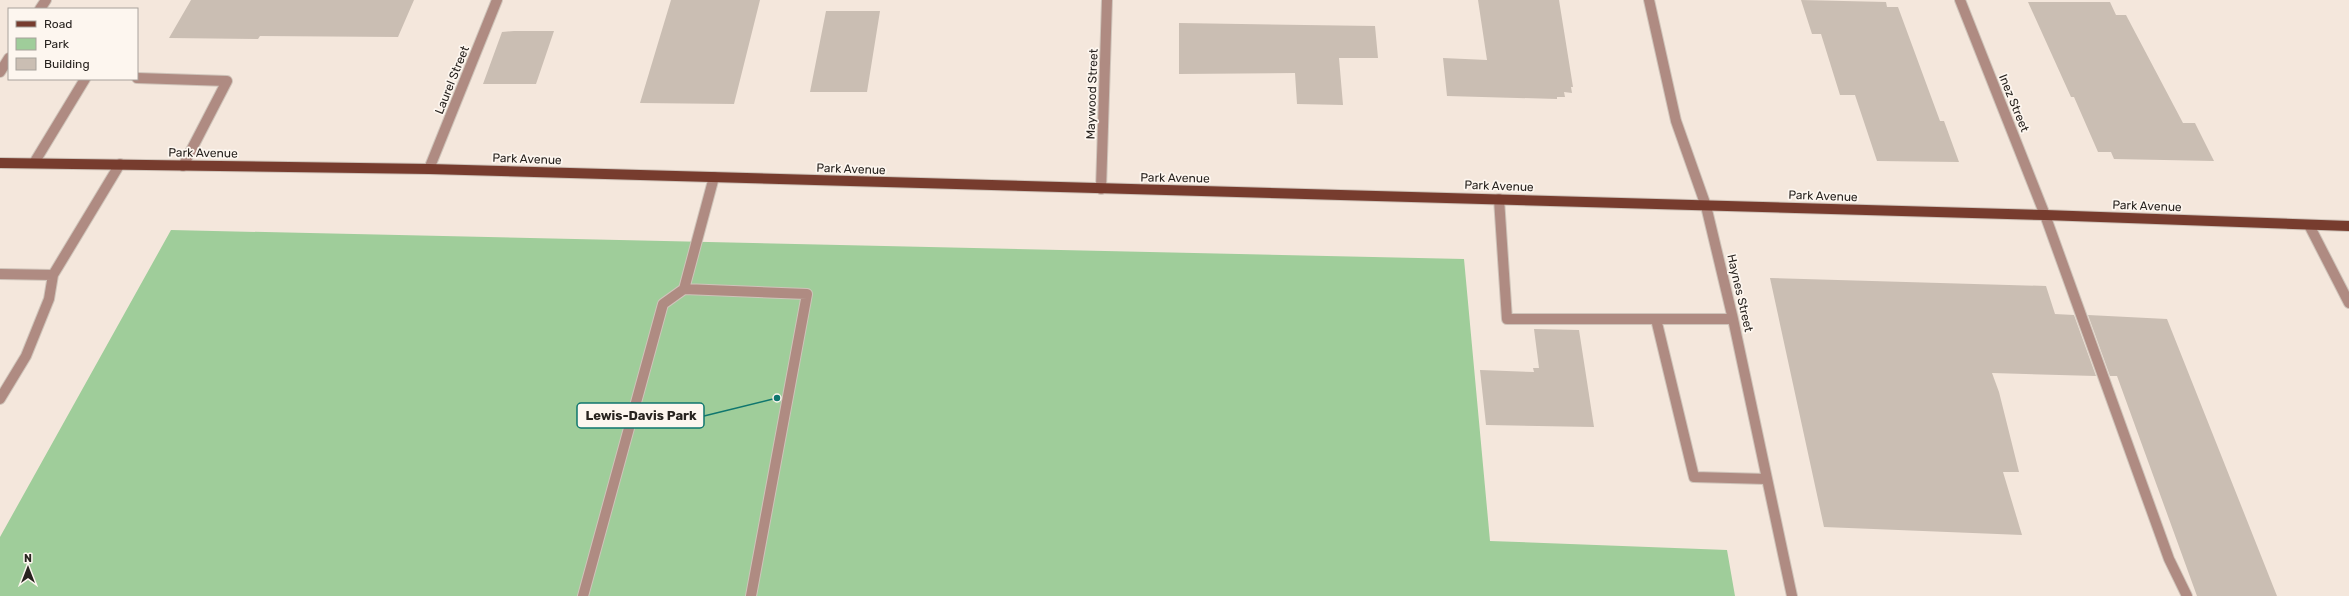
<svg xmlns="http://www.w3.org/2000/svg" width="2349" height="596" viewBox="0 0 2349 596" font-family="Rubik,sans-serif">
  <rect width="100%" height="100%" fill="#f4e7dc"/>
  <!-- green -->
  <path fill="#9fcd9a" d="M171,230L1464,259L1490,541L1727,550L1735,596H0V537Z"/>
  <!-- building -->
  <path fill="#cabeb3" d="M191,0H414L398,37L260,36L258,39L169,38Z
    M671,0H760L734,104L640,103Z
    M1478,0H1559L1573,87H1571L1572,93L1564,92L1565,97H1557V99L1447,96L1443,58L1487,60Z
    M1801,0L1886,2L1887,7H1898L1940,121H1944L1959,162L1877,161L1855,95H1840L1821,34H1812Z
    M2028,2H2110L2116,15H2126L2183,123H2195L2214,161L2114,159L2111,152H2098L2074,97H2071Z
    M826,11H880L867,92H810Z
    M1179,23L1375,26L1378,58H1339L1343,105L1297,104L1295,73L1179,74Z
    M514,31H554L536,84H483L502,32Z
    M1770,278L2046,286L2055,314L2074,315L2096,376L1992,373L1999,392L2019,472H2003L2022,535L1824,527Z
    M2088,315L2167,319L2277,596H2197L2117,376H2110Z
    M1534,329L1579,330L1594,427L1486,425L1480,370L1534,372L1533,368H1539Z"/>
  <g fill="none" stroke-linecap="round" stroke-linejoin="round">
    <defs>
      <path id="minor" d="M1649,0L1676,121L1706,206L1733,319L1792,596
        M1960,0L2045,215L2169,559L2187,596
        M40,9L46,0
        M0,72L9,58
        M137,78L227,81L183,166
        M34,163L85,79
        M429,169L497,0
        M1101,189L1107,0
        M1499,199L1507,319H1733
        M2309,225L2349,303
        M0,274L53,275
        M684,289L714,177
        M1656,319L1694,477L1766,479
        M0,399L26,356L49,299L53,275L120,164
        M583,596L663,304L684,289L807,294L751,596"/>
      <path id="major" d="M0,163L429,169L2045,215L2349,226"/>
    </defs>
    <!-- minor casing -->
    <use href="#minor" stroke="#cfc4ba" stroke-width="12"/>
    <!-- major casing -->
    <use href="#major" stroke="#cfc4ba" stroke-width="12"/>
    <!-- minor -->
    <use href="#minor" stroke="#af8b82" stroke-width="10"/>
    <!-- major -->
    <use href="#major" stroke="#773c2e" stroke-width="10"/>
  </g>
  <g text-anchor="middle" stroke-width="3.5" stroke-linejoin="round" paint-order="stroke">
    <!-- street labels -->
    <g font-size="12" fill="#28231f" stroke="#fdf6ef">
      <text transform="translate(452 80) rotate(-68)" y="4">Laurel Street</text>
      <text transform="translate(1092 94) rotate(-88)" y="4">Maywood Street</text>
      <text transform="translate(2014 103) rotate(68)" y="4">Inez Street</text>
      <text transform="translate(203 153) rotate(1)" y="4">Park Avenue</text>
      <text transform="translate(527 159) rotate(2)" y="4">Park Avenue</text>
      <text transform="translate(851 169) rotate(2)" y="4">Park Avenue</text>
      <text transform="translate(1175 178) rotate(1)" y="4">Park Avenue</text>
      <text transform="translate(1499 186) rotate(2)" y="4">Park Avenue</text>
      <text transform="translate(1823 196) rotate(2)" y="4">Park Avenue</text>
      <text transform="translate(2147 206) rotate(2)" y="4">Park Avenue</text>
      <text transform="translate(1740 293) rotate(77)" y="4">Haynes Street</text>
    </g>
  </g>
  <!-- callouts -->
  <path fill="none" stroke="#0f766e" stroke-width="1.5" d="M777 398L704 416"/>
  <circle fill="#0f766e" stroke="#fdf6ef" stroke-width="1.5" cx="777" cy="398" r="4"/>
  <rect fill="#fdf6ef" stroke="#0f766e" stroke-width="1.5" x="577" y="403" width="127" height="25" rx="4"/>
  <g font-size="13" text-anchor="middle" font-weight="bold" fill="#28231f">
    <text x="641" y="420">Lewis-Davis Park</text>
  </g>
  <!-- legend -->
  <rect x="8" y="8" width="130" height="72" fill="#fdf6ef" stroke="#a8a29c"/>
  <rect x="16" y="21" width="20" height="6" fill="#773c2e" stroke="#a8a29c"/>
  <text x="44" y="28" font-size="12" fill="#28231f">Road</text>
  <rect x="16" y="38" width="20" height="12" fill="#9fcd9a" stroke="#a8a29c"/>
  <text x="44" y="48" font-size="12" fill="#28231f">Park</text>
  <rect x="16" y="58" width="20" height="12" fill="#cabeb3" stroke="#a8a29c"/>
  <text x="44" y="68" font-size="12" fill="#28231f">Building</text>
  <!-- north arrow -->
  <g transform="translate(28 568)" stroke="#fdf6ef" stroke-width="3" paint-order="stroke">
  <path d="M0-3L7 15L0 10L-7 15Z" fill="#28231f"/>
  <text y="-6" font-size="11" font-weight="bold" text-anchor="middle" fill="#28231f">N</text>
  </g>
</svg>
